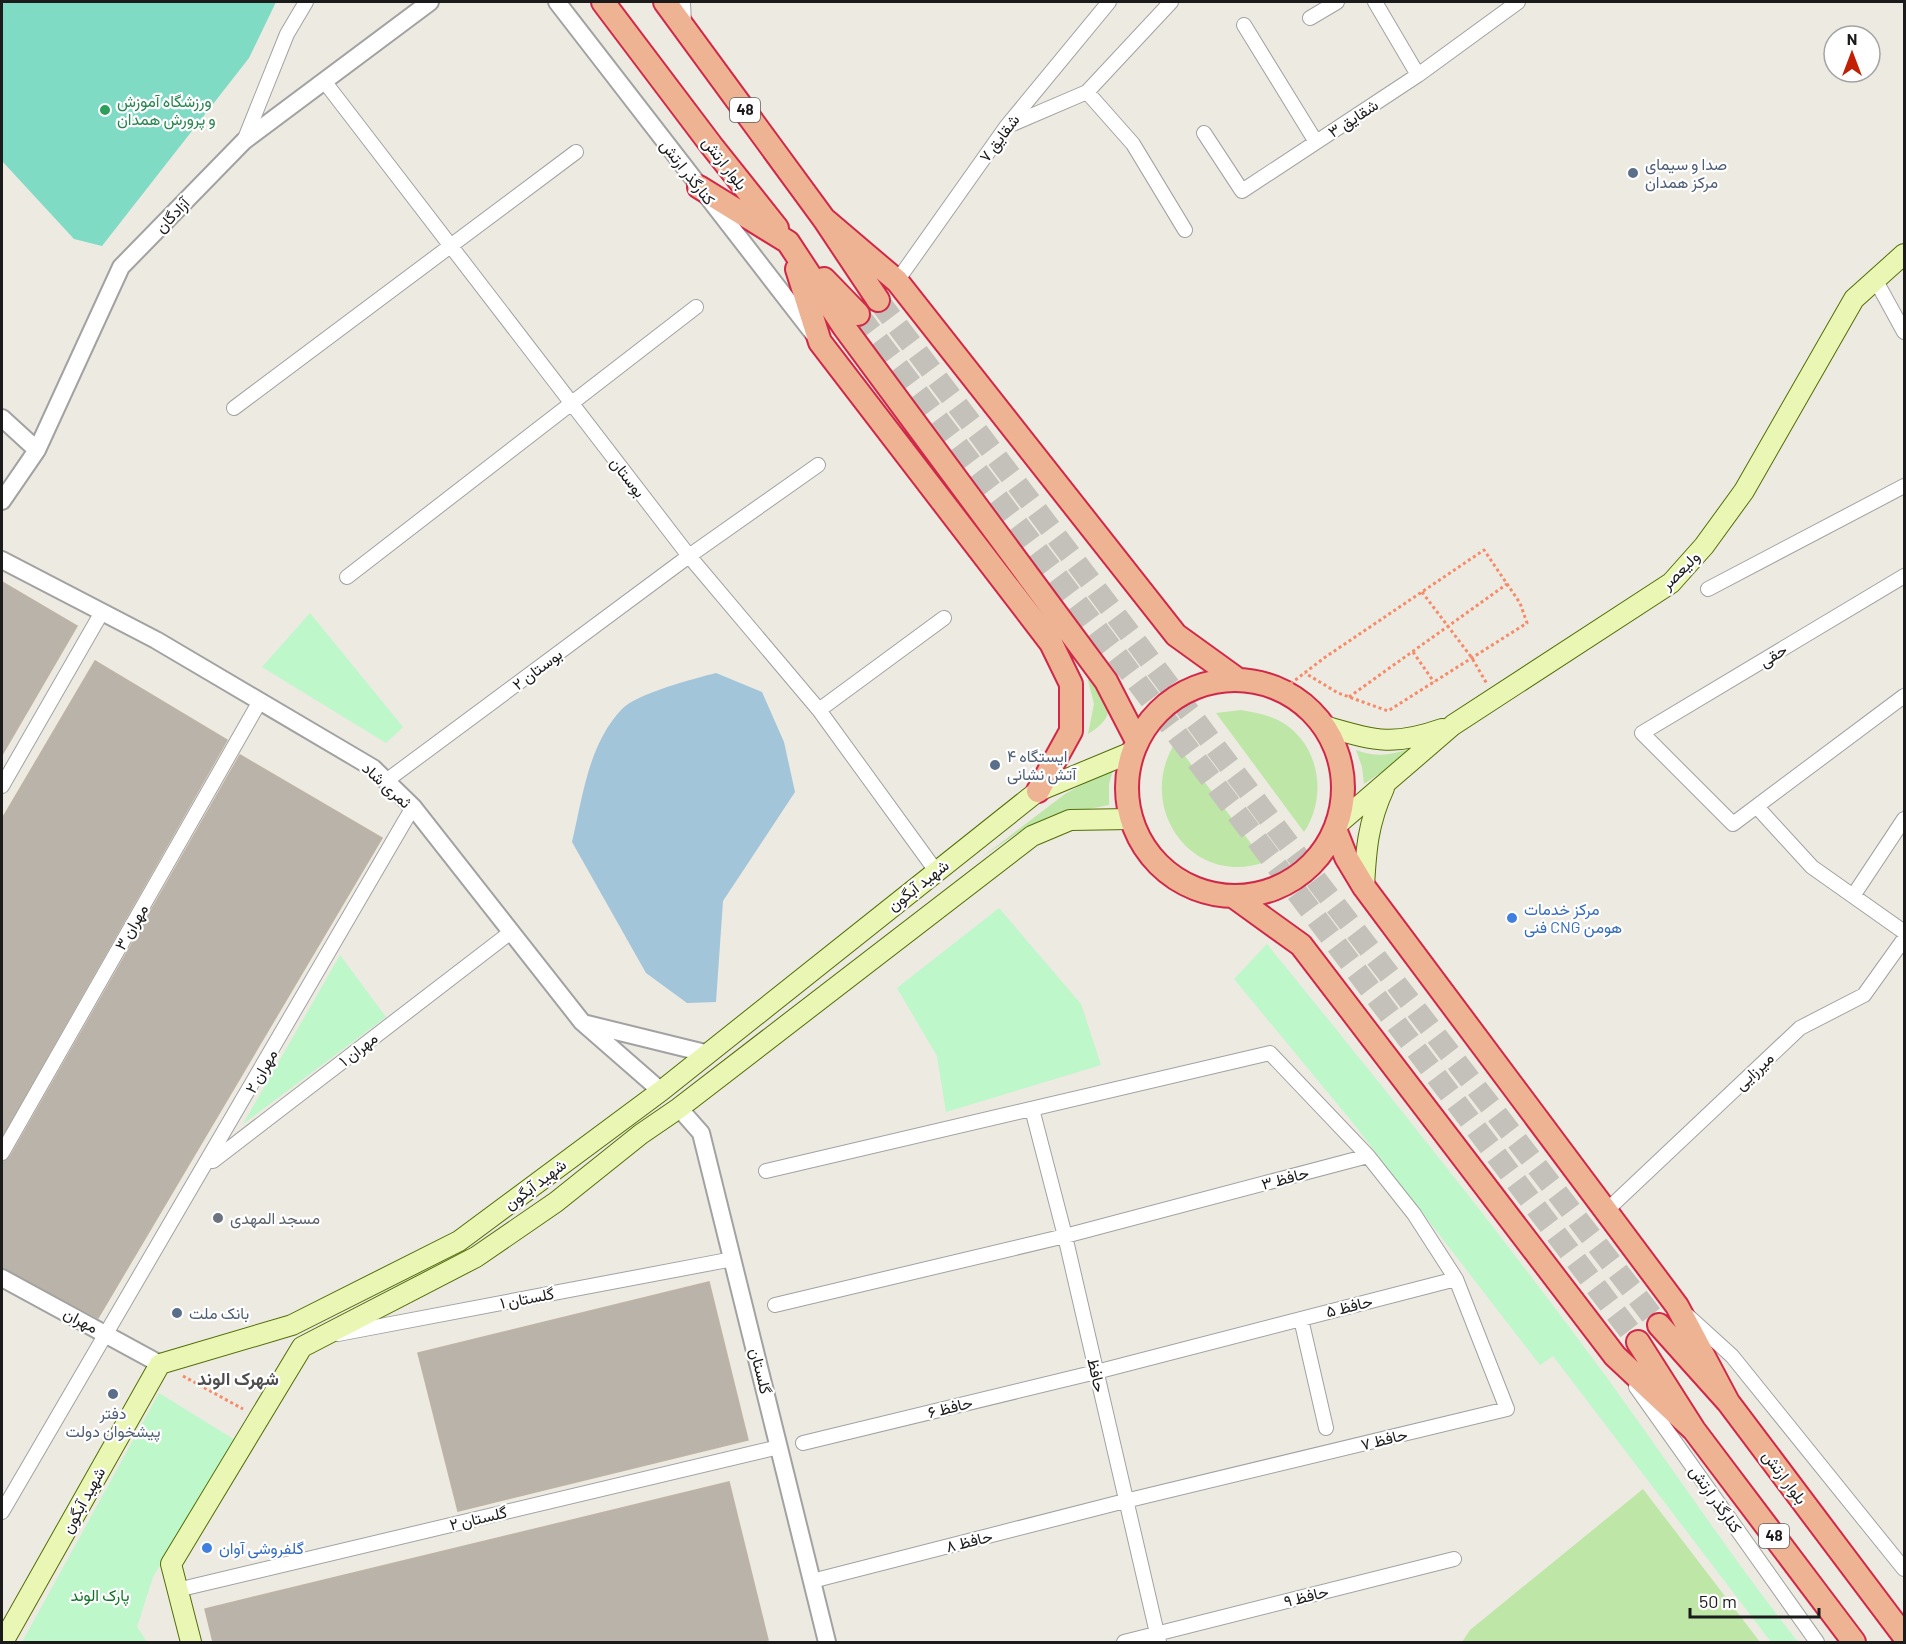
<svg xmlns="http://www.w3.org/2000/svg" width="1906" height="1644" viewBox="0 0 1906 1644" font-family="Barlow,Vazirmatn,sans-serif">
  <rect width="100%" height="100%" fill="#edeae1"/>
  <!-- grass -->
  <path fill="#bde6a7" d="M1091,677C1110,702 1119,715 1088,734L1094,704L1088,680Z
    M1241,710C1258,713 1275,716 1289,727C1321,752 1326,799 1304,832L1216,713Z
    M1175,743L1265,862C1192,888 1135,807 1175,743Z
    M1418,746L1417,748L1364,784L1362,767L1356,750C1381,759 1393,754 1418,746Z
    M1114,767L1109,784V805L1053,816L1020,831L981,858L1065,794Z
    M1643,1489L1760,1642H1462L1470,1630Z"/>
  <!-- park -->
  <path fill="#bdf7ca" d="M310,613L403,727L386,743L262,667Z
    M999,908L1081,1004L1101,1065L946,1112L937,1056L897,988Z
    M1267,944C1384,1088 1500,1232 1610,1382C1673,1469 1732,1558 1798,1642H1771L1553,1356L1540,1365L1353,1123L1234,979Z
    M340,955L386,1017L243,1124Z
    M159,1393L235,1440L153,1577L137,1627L147,1642H22Z"/>
  <!-- pitch -->
  <path fill="#80dbc5" d="M2,2H276L249,58L102,246L74,239L2,161Z"/>
  <!-- water -->
  <path fill="#a2c5da" d="M716,673L762,692L784,742L795,792L723,901L716,1002L687,1003L646,973L572,842C583,796 588,745 622,709C638,693 693,679 716,673Z"/>
  <!-- building -->
  <path fill="#b9b3aa" stroke="#beb3a4" stroke-width="1.5" d="M2,582L77,626L2,755Z
    M95,661L227,740L2,1136V819Z
    M240,755L382,838L98,1318L2,1267V1162L10,1157Z
    M709,1282L748,1440L458,1511L418,1353Z
    M729,1482L768,1640L758,1642H213L205,1609Z"/>
  <g fill="none" stroke-linecap="round" stroke-linejoin="round">
    <!-- trunk-tunnel -->
    <path stroke="#c3c1b9" stroke-width="22" stroke-dasharray="22 11" stroke-linecap="butt" d="M878,300L1290,846L1659,1325
      M858,314L1638,1342"/>
    <defs>
      <path id="minor" d="M683,2L684,24
        M1375,2L1418,75
        M1310,18L1337,2
        M1244,25L1316,142
        M324,81L689,556L819,710L936,871
        M1087,92L1133,144L1185,230
        M1010,125L1087,92L1171,2
        M1204,133L1242,191L1418,75L1518,2
        M244,141L287,34L306,2
        M1875,279L1904,332
        M897,281L1006,127L1109,2
        M234,408L576,152
        M1904,576L1642,733L1733,824L1904,696
        M347,577L696,307
        M1708,589L1904,486
        M819,710L944,618
        M386,781L689,556L818,465
        M2,786L102,612
        M1758,808L1812,867L1904,932
        M1853,896L1904,819
        M1032,1109L1065,1236L1159,1642
        M2,1153L260,701
        M213,1161L511,932
        M766,1171L1270,1053L1368,1156L1065,1236L775,1305
        M1606,1211L1800,1028L1864,995L1904,939
        M1688,1316L1732,1356L1904,1569
        M1301,1319L1326,1428
        M338,1334L733,1259
        M1636,1387L1817,1642
        M803,1443L1096,1372L1456,1279L1414,1214L1368,1156
        M2,1512L413,807
        M812,1581L1125,1501L1507,1409L1456,1279
        M177,1590L779,1447
        M1124,1642L1454,1559"/>
      <path id="tertiary" d="M557,2L813,333
        M2,418L37,450
        M2,501L37,450L121,267L244,141L430,2
        M2,560L156,640L373,768L413,807L582,1022L661,1091
        M587,1024L705,1053
        M679,1108L701,1133L827,1642
        M2,1278L160,1364"/>
      <path id="secondary" d="M1324,726C1374,740 1391,747 1442,729
        M1338,824L1453,725L1671,583L1704,546L1744,491L1854,299L1904,254
        M1364,887C1366,849 1368,823 1384,788
        M3,1642L160,1364L292,1325L459,1241L661,1091L1038,791L1132,752
        M191,1642L171,1564L302,1347L476,1257L556,1202L641,1134L679,1108L1032,836L1070,820L1130,819"/>
      <path id="trunk" d="M603,2L711,145L777,228
        M665,2L824,219L878,300
        M699,187L788,242L844,327L1106,681L1137,741
        M824,219L897,281L1176,635L1237,679
        M797,269L820,342L1051,643L1071,684V731L1038,791
        M824,279L858,314
        M1127 788a108 108 0 1 1 216 0a108 108 0 1 1-216 0Z
        M1335,829L1346,857L1364,887L1677,1306L1728,1402
        M1233,896L1301,945L1615,1356L1694,1430
        M1659,1325L1728,1402L1904,1636
        M1638,1342L1694,1430L1854,1642"/>
    </defs>
    <!-- minor casing -->
    <use href="#minor" stroke="#a2a2a2" stroke-width="16"/>
    <!-- tertiary casing -->
    <use href="#tertiary" stroke="#a2a2a2" stroke-width="20"/>
    <!-- secondary casing -->
    <use href="#secondary" stroke="#536d07" stroke-width="22"/>
    <!-- trunk casing -->
    <use href="#trunk" stroke="#d02849" stroke-width="26"/>
    <!-- path -->
    <path stroke="#f68b69" stroke-width="3" stroke-dasharray="3 3" stroke-linecap="butt" d="M1422,592L1472,658L1487,684
      M1413,652L1434,682
      M1281,691L1324,658L1484,550L1520,603L1527,623L1388,711L1338,693L1305,673
      M1349,697L1507,584
      M183,1376L243,1409"/>
    <!-- minor -->
    <use href="#minor" stroke="#fff" stroke-width="14"/>
    <!-- tertiary -->
    <use href="#tertiary" stroke="#fff" stroke-width="16"/>
    <!-- secondary -->
    <use href="#secondary" stroke="#eaf7b4" stroke-width="20"/>
    <!-- trunk -->
    <use href="#trunk" stroke="#eeb393" stroke-width="22"/>
  </g>
  <!-- markers -->
  <circle fill="#2e9e5b" stroke="#fff" stroke-width="2" cx="105" cy="110" r="6"/>
  <g fill="#5c6f8a" stroke="#fff" stroke-width="2">
    <circle cx="1633" cy="173" r="6"/>
    <circle cx="995" cy="765" r="6"/>
    <circle cx="177" cy="1313" r="6"/>
    <circle cx="113" cy="1394" r="6"/>
  </g>
  <g fill="#3f7fe0" stroke="#fff" stroke-width="2">
    <circle cx="1512" cy="918" r="6"/>
    <circle cx="207" cy="1548" r="6"/>
  </g>
  <circle fill="#6b7280" stroke="#fff" stroke-width="2" cx="218" cy="1218" r="6"/>
  <g text-anchor="middle" stroke-width="4.5" stroke-linejoin="round" paint-order="stroke">
    <!-- shield labels -->
    <g fill="#fff" stroke="#5f5f5f" stroke-width="1.5">
      <rect x="730" y="98" width="30" height="24" rx="4.5"/>
      <rect x="1759" y="1524" width="30" height="24" rx="4.5"/>
    </g>
    <g font-size="15" font-weight="bold" fill="#1b1b1b">
      <text x="745" y="115">48</text>
      <text x="1774" y="1541">48</text>
    </g>
    <!-- leisure labels -->
    <g font-size="16" fill="#27864d" stroke="#fff" text-anchor="start">
      <text x="117" y="107">ورزشگاه آموزش<tspan x="117" dy="18">و پرورش همدان</tspan></text>
    </g>
    <!-- street labels -->
    <g font-size="16" fill="#1b1b1b" stroke="#fff">
      <text transform="translate(1353 118) rotate(-33)" y="6">شقایق ۳</text>
      <text transform="translate(999 138) rotate(-53)" y="6">شقایق ۷</text>
      <text transform="translate(725 163) rotate(52)" y="6">بلوار ارتش</text>
      <text transform="translate(688 172) rotate(52)" y="6">کنارگذر ارتش</text>
      <text transform="translate(172 215) rotate(-46)" y="6">آزادگان</text>
      <text transform="translate(628 477) rotate(52)" y="6">بوستان</text>
      <text transform="translate(1680 570) rotate(-45)" y="6">ولیعصر</text>
      <text transform="translate(1773 655) rotate(-31)" y="6">حقی</text>
      <text transform="translate(537 669) rotate(-37)" y="6">بوستان ۲</text>
      <text transform="translate(387 785) rotate(42)" y="6">ثمری شاد</text>
      <text transform="translate(918 885) rotate(-38)" y="6">شهید آبگون</text>
      <text transform="translate(131 927) rotate(-60)" y="6">مهران ۳</text>
      <text transform="translate(358 1049) rotate(-38)" y="6">۱ مهران</text>
      <text transform="translate(261 1071) rotate(-60)" y="6">مهران ۲</text>
      <text transform="translate(1754 1071) rotate(-43)" y="6">میرزایی</text>
      <text transform="translate(1285 1178) rotate(-15)" y="6">حافظ ۳</text>
      <text transform="translate(535 1184) rotate(-37)" y="6">شهید آبگون</text>
      <text transform="translate(527 1298) rotate(-11)" y="6">گلستان ۱</text>
      <text transform="translate(1349 1306) rotate(-14)" y="6">حافظ ۵</text>
      <text transform="translate(81 1320) rotate(28)" y="6">مهران</text>
      <text transform="translate(761 1371) rotate(76)" y="6">گلستان</text>
      <text transform="translate(1097 1375) rotate(77)" y="6">حافظ</text>
      <text transform="translate(950 1407) rotate(-14)" y="6">حافظ ۶</text>
      <text transform="translate(1384 1439) rotate(-14)" y="6">حافظ ۷</text>
      <text transform="translate(1785 1477) rotate(53)" y="6">بلوار ارتش</text>
      <text transform="translate(1716 1499) rotate(55)" y="6">کنارگذر ارتش</text>
      <text transform="translate(83 1500) rotate(-61)" y="6">شهید آبگون</text>
      <text transform="translate(478 1518) rotate(-13)" y="6">گلستان ۲</text>
      <text transform="translate(969 1541) rotate(-14)" y="6">حافظ ۸</text>
      <text transform="translate(1306 1596) rotate(-14)" y="6">حافظ ۹</text>
    </g>
    <!-- service labels -->
    <g font-size="16" fill="#4e5e75" stroke="#fff" text-anchor="start">
      <text x="1645" y="170">صدا و سیمای<tspan x="1645" dy="18">مرکز همدان</tspan></text>
      <text x="1007" y="762">ایستگاه ۴<tspan x="1007" dy="18">آتش نشانی</tspan></text>
      <text x="189" y="1319">بانک ملت</text>
      <text x="113" y="1419" text-anchor="middle">دفتر<tspan x="113" dy="18">پیشخوان دولت</tspan></text>
    </g>
    <!-- shop labels -->
    <g font-size="16" fill="#366cbe" stroke="#fff" text-anchor="start">
      <text x="1524" y="915">مرکز خدمات<tspan x="1524" dy="18">فنی CNG هومن</tspan></text>
      <text x="219" y="1554">گلفروشی آوان</text>
    </g>
    <!-- worship labels -->
    <g font-size="16" fill="#5b616d" stroke="#fff" text-anchor="start">
      <text x="230" y="1224">مسجد المهدی</text>
    </g>
    <!-- park labels -->
    <g font-size="16" fill="#0e7425" stroke="#fff">
      <text x="100" y="1601">پارک الوند</text>
    </g>
    <!-- neighbourhood labels -->
    <g font-size="18" font-weight="bold" fill="#4e4e4e" stroke="#fff">
      <text x="238" y="1385">شهرک الوند</text>
    </g>
  </g>
  <!-- border -->
  <rect width="1906" height="1644" fill="none" stroke="#1b1b1b" stroke-width="6"/>
  <!-- north arrow -->
  <g transform="translate(1852 54)"><circle r="28" fill="#ffffff" stroke="#a4a4a4" stroke-width="1.5"/>
  <path d="M0-4.5L10 22L0 15L-10 22Z" fill="#c12005"/>
  <text y="-9" font-size="16" font-weight="bold" text-anchor="middle" fill="#1b1b1b">N</text>
  </g>
  <!-- scale -->
  <path d="M1690 1608v9h129v-9" fill="none" stroke="#1b1b1b" stroke-width="3"/>
  <text x="1699" y="1608" font-size="18" fill="#1b1b1b" stroke="#ffffff" stroke-width="4.5" paint-order="stroke">50 m</text>
</svg>
